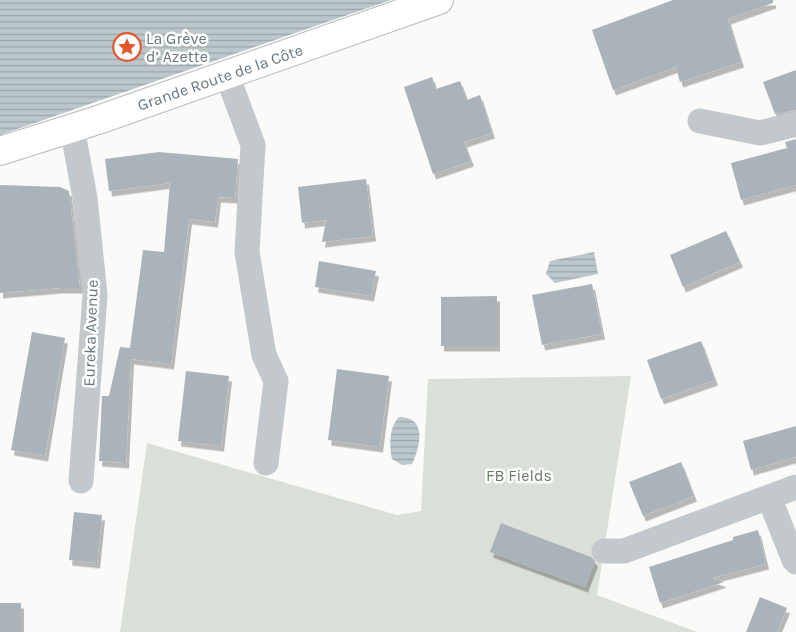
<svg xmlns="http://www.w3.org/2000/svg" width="796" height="632" viewBox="0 0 796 632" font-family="Karla,sans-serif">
  <defs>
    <pattern id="water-rules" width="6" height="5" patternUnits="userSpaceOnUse" patternTransform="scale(1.25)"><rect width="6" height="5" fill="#bbc7cb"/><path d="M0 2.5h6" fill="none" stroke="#9ca6aa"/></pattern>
    <filter id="shadow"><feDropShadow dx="3" dy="5.5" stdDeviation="0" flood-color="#0004"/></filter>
  </defs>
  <rect width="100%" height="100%" fill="#fafaf8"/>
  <!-- green -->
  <path fill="#dadfd7" d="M631,376L597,595L697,632H120L147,443L397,515L421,511L428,379Z"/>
  <!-- water -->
  <path fill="url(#water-rules)" d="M0,0H391L0,135Z
    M594,252L598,274L555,283L546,274L550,261Z
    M399,417C428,417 420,447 412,464L402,465L392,459C389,446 389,427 399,417Z"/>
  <!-- building -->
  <path fill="#aab3b9" filter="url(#shadow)" d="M673,0H773V3L728,19L741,62L680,82L676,67L613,90L592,30Z
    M796,70V110L775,114L763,82Z
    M432,77L436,89L460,81L467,100L480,95L492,133L464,142L471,161L433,174L404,87Z
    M796,139V185L741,200L731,163L787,148L785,142Z
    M159,152L238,159L235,198L218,197L215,222L189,219L171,364L131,359L126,463L99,461L102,396H109L120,347L130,348L143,250L164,252L170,183L109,191L105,159Z
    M366,179L373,236L322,242L326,220L302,223L298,187Z
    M0,185L60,187L69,191L80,288H59L0,293Z
    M726,231L740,262L683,287L670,255Z
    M319,261L376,271L371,296L315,287Z
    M592,284L602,334L542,345L532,295Z
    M497,296V346H441V297Z
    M32,332L65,338L45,456L11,450Z
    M701,341L715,380L661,399L647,360Z
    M337,369L389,376L380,447L328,440Z
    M186,371L229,376L221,446L178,441Z
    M796,426V457L751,470L743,441Z
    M681,462L694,496L643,516L629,482Z
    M74,512L102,515L97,563L69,560Z
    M501,523L591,557L595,561L585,587L490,552Z
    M758,530L766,564L712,578L724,582L660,603L649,567L733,540V537Z
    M760,597L787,608L777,632H746Z
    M0,603H21V632H0Z"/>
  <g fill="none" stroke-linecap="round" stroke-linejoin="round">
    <defs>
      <path id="major" d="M0,151L98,120L439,0"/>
    </defs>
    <!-- major casing -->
    <use href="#major" stroke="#b5babe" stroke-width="30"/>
    <!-- minor -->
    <path stroke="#c3c8cc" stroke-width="25" d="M227,75L253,145L247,252L264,355L276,381L266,463
      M700,121L760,133L796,124
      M72,127L85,198L95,295L81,481
      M769,497L794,560L796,562
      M604,551H624L796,487"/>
    <!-- major -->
    <use href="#major" stroke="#fff" stroke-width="28"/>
  </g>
  <!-- icons -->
  <defs>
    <symbol id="sight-ring" viewBox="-11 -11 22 22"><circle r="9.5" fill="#fff" stroke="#e4572e" stroke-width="1.5"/><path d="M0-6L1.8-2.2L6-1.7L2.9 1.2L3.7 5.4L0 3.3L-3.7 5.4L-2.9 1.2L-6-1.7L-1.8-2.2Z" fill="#e4572e"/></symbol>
  </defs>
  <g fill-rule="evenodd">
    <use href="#sight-ring" x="111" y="31" width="32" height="32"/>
  </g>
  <g text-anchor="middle" stroke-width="5" stroke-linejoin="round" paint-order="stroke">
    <!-- poi labels -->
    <g font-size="16" fill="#657683" stroke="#fff" text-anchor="start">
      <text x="146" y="44">La Grève<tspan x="146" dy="18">d’ Azette</tspan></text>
    </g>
    <!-- street labels -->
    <g font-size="16" fill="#657683" stroke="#fff">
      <text transform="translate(220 77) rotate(-19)" y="6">Grande Route de la Côte</text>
      <text transform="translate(90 333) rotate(-88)" y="6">Eureka Avenue</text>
    </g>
    <!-- park labels -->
    <g font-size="16" fill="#687a64" stroke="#fff">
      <text x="519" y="481">FB Fields</text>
    </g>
  </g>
</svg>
